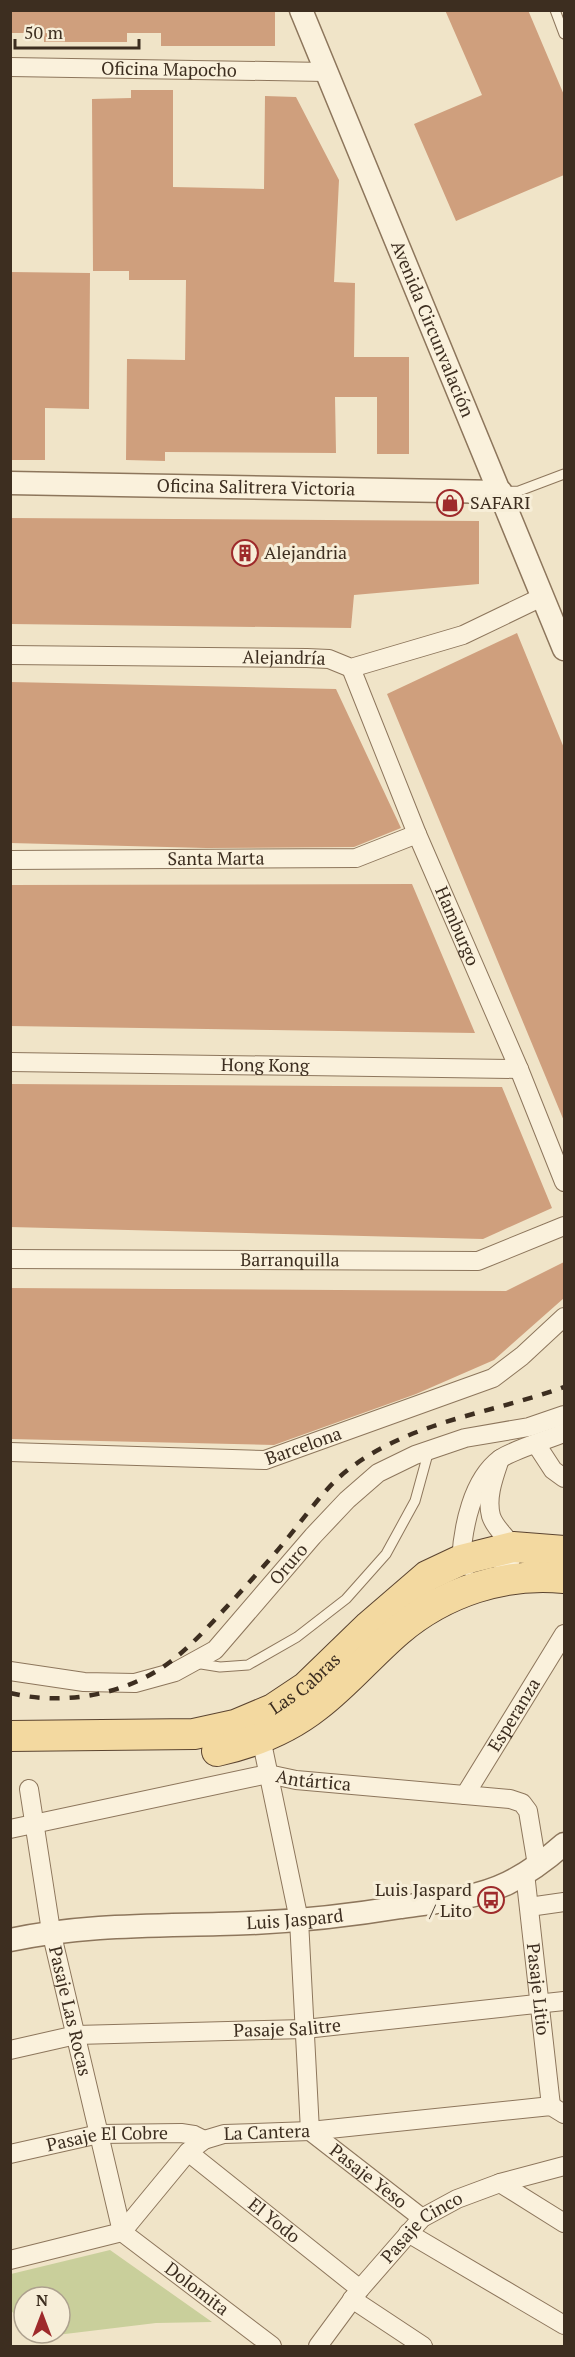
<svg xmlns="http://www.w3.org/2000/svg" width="575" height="2357" viewBox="0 0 575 2357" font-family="'PT Serif',serif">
  <rect width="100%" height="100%" fill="#f0e4c8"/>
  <!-- green -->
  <path fill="#c9cf9b" d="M110,2250L212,2322L156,2323L32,2338L28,2333H60V2297H24V2328L11,2310V2274Z"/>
  <!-- building -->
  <path fill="#cf9f7d" d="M10,10H275V46H161V33H127V42H44V33H10Z
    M445,10H528L564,95V175L456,221L414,124L482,95Z
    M131,90H173V187L264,189L265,96L296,97L339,180L334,282L355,283L354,357H409V454H377V397H335L336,453L165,452V461L126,460L127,359L185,360L186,280H129V271H93L92,99L131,98Z
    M10,272L90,273L89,409L45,408V460H10Z
    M10,518L479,521V584L354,595L351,628L10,624Z
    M517,633L564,748V1121L387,694Z
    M10,682L336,689L401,828L354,847L206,848L10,843Z
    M412,884L475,1033L10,1026V885Z
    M10,1084L502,1087L552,1208L483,1239L10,1227Z
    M564,1262V1298L494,1360L416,1394L274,1445L10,1439V1288L506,1291Z"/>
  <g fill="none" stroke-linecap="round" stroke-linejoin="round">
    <defs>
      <path id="service" d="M555,10L564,34
        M501,492L519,491L564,474
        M195,1663L220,1667L248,1665L297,1637L346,1599L386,1554L415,1501L429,1450"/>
      <g id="minor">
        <path id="s1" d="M10,67L326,72"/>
        <path id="s2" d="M10,655L307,658L329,659L351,668L463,635L542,597"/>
        <path id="s3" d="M351,668L417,834L519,1069L564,1182"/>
        <path id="s4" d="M10,860L356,858L417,834"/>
        <path id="s5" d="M10,1062L519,1069"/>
        <path id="s6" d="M10,1259L478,1261L564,1226"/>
        <path d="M536,1444L553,1470L564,1478"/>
        <path id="s7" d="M10,1452L265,1460L493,1378L522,1356L564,1317"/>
        <path d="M467,1566L461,1560C463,1527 472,1480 500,1459C515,1449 547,1440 564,1433"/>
        <path d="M492,1582C497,1579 501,1573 505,1569C526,1543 498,1538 491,1516C486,1497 494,1477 500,1459"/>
        <path id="s8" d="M10,1671L84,1682L135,1683L175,1672L215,1650L313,1536L347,1500L378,1473L415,1455L465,1438L529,1427L564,1415"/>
        <path id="s9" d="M261,1738L299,1920L310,2131L422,2218"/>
        <path id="s10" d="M29,1789L51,1931L122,2232"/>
        <path id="s11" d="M465,1795L564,1634"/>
        <path id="s12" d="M10,1829L268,1774L296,1780L510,1799L522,1803L528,1811L537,1865"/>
        <path id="s13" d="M525,1873L551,2106"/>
        <path d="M529,1907L564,1902"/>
        <path id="s14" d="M10,2050L76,2035L305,2029L564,2001"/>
        <path id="s15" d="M188,2152L360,2289"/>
        <path id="s16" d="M10,2154L99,2134L181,2133L194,2135L204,2140"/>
        <path d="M500,2183L564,2223"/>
        <path id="s17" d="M122,2232L272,2346"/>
        <path d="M408,2233L564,2325"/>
        <path id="s18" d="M10,2260L122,2232L188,2152L204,2140L224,2134L310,2131L551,2106L564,2114"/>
        <path d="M352,2299L423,2346"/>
        <path id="s19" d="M318,2346L360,2289L422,2218L457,2199L500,2183L564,2166"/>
      </g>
      <g id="tertiary">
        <path id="s20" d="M301,10L564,649"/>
        <path id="s21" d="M10,483L501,492"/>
        <path id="s22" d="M10,1940C83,1925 146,1926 219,1924C280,1923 341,1917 401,1907C437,1902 475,1899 508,1883C528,1873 547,1859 564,1844"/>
      </g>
      <g id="primary">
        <path id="s23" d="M10,1736L194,1734L235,1725L273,1709L306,1687L369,1626L427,1576L461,1560L513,1547L564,1551"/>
        <path d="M217,1751C253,1743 288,1729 317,1706C346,1684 370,1655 398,1631C444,1592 504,1572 564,1578"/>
      </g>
    </defs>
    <!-- service casing -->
    <use href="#service" stroke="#8d765c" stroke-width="11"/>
    <!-- minor casing -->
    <use href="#minor" stroke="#8d765c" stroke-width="20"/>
    <!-- tertiary casing -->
    <use href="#tertiary" stroke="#8d765c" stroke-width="25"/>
    <!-- primary casing -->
    <use href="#primary" stroke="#5b4430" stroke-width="32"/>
    <!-- service -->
    <use href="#service" stroke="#faf1dc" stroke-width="9"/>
    <!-- minor -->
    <use href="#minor" stroke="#faf1dc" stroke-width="18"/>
    <!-- tertiary -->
    <use href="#tertiary" stroke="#faf1dc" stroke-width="22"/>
    <!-- primary -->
    <use href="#primary" stroke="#f3d9a0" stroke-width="30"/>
    <!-- rail -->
    <path stroke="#3d2e20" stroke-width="4.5" stroke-dasharray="10 10" stroke-linecap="butt" d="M10,1693C64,1706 126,1695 170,1662C195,1643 214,1620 235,1598C252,1579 270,1560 286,1540C307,1515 326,1485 353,1466C416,1420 493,1413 564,1387"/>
  </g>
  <!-- icons -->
  <defs>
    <symbol id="shop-ring" viewBox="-11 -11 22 22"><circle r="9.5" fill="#f7eed8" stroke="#9e2a2b" stroke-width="1.5"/><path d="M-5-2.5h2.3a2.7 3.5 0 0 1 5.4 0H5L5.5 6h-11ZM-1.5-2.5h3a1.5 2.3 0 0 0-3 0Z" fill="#9e2a2b"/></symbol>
    <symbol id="building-ring" viewBox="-11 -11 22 22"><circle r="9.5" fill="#f7eed8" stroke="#9e2a2b" stroke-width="1.5"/><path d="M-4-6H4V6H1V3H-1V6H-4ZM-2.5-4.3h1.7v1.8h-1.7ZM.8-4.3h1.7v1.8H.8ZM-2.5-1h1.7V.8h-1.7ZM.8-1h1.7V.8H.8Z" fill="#9e2a2b"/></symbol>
    <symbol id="bus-ring" viewBox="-11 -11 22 22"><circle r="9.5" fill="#f7eed8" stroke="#9e2a2b" stroke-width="1.5"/><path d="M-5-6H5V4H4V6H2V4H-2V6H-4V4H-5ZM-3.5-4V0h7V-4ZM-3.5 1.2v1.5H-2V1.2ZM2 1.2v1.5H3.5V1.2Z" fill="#9e2a2b"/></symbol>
  </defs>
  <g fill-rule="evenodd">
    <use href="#shop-ring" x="435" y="488" width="30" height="30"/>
    <use href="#building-ring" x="230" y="538" width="30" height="30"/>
    <use href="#bus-ring" x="476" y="1885" width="30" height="30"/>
  </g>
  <g text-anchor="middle" stroke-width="6" stroke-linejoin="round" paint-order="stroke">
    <!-- street labels -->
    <g font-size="18" fill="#3d2e20" stroke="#f7eed8">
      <text dy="6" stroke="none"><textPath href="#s1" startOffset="159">Oficina Mapocho</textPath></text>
      <text dy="6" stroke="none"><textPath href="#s20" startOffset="345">Avenida Circunvalación</textPath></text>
      <text dy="6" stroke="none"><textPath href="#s21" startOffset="246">Oficina Salitrera Victoria</textPath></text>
      <text dy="6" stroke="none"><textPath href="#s2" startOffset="274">Alejandría</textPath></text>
      <text dy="6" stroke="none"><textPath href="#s4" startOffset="206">Santa Marta</textPath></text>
      <text dy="6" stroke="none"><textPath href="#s3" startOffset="279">Hamburgo</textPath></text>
      <text dy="6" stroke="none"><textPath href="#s5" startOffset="255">Hong Kong</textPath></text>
      <text dy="6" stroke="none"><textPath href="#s6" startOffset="280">Barranquilla</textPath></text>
      <text dy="6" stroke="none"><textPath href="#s7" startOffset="296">Barcelona</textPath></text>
      <text dy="6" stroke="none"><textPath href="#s8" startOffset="326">Oruro</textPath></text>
      <text dy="6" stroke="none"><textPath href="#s23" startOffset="308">Las Cabras</textPath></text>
      <text dy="6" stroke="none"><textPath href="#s11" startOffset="94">Esperanza</textPath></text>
      <text dy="6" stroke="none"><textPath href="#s12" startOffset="310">Antártica</textPath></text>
      <text dy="6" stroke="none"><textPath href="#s22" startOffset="286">Luis Jaspard</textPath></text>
      <text dy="6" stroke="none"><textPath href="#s13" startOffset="117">Pasaje Litio</textPath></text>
      <text dy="6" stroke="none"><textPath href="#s10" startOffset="226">Pasaje Las Rocas</textPath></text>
      <text dy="6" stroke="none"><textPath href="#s14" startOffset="279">Pasaje Salitre</textPath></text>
      <text dy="6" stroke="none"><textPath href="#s18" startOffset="303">La Cantera</textPath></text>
      <text dy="6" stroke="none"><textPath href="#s16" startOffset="99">Pasaje El Cobre</textPath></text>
      <text dy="6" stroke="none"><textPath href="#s9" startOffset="471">Pasaje Yeso</textPath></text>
      <text dy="6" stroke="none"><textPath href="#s15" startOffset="110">El Yodo</textPath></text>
      <text dy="6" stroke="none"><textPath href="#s19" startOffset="159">Pasaje Cinco</textPath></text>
      <text dy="6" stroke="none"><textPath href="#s17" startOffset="94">Dolomita</textPath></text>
    </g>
    <!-- poi labels -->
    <g font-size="18" fill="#3d2e20" stroke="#f7eed8" text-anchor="start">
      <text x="470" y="509">SAFARI</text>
      <text x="264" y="559">Alejandria</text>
      <text x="472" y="1896" text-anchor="end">Luis Jaspard<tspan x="472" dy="21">/ Lito</tspan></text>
    </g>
  </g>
  <!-- border -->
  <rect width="575" height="2357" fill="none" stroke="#3d2e20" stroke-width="24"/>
  <!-- north arrow -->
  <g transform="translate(42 2315)"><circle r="28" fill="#f7eed8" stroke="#ada18e" stroke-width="1.5"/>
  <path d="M0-4.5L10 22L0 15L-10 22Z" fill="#9e2a2b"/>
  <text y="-9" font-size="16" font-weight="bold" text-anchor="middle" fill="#3d2e20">N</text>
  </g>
  <!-- scale -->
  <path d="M15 39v9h124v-9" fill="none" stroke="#3d2e20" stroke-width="3"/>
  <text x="24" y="39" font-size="18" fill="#3d2e20" stroke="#f7eed8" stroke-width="4.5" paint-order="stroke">50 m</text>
</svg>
